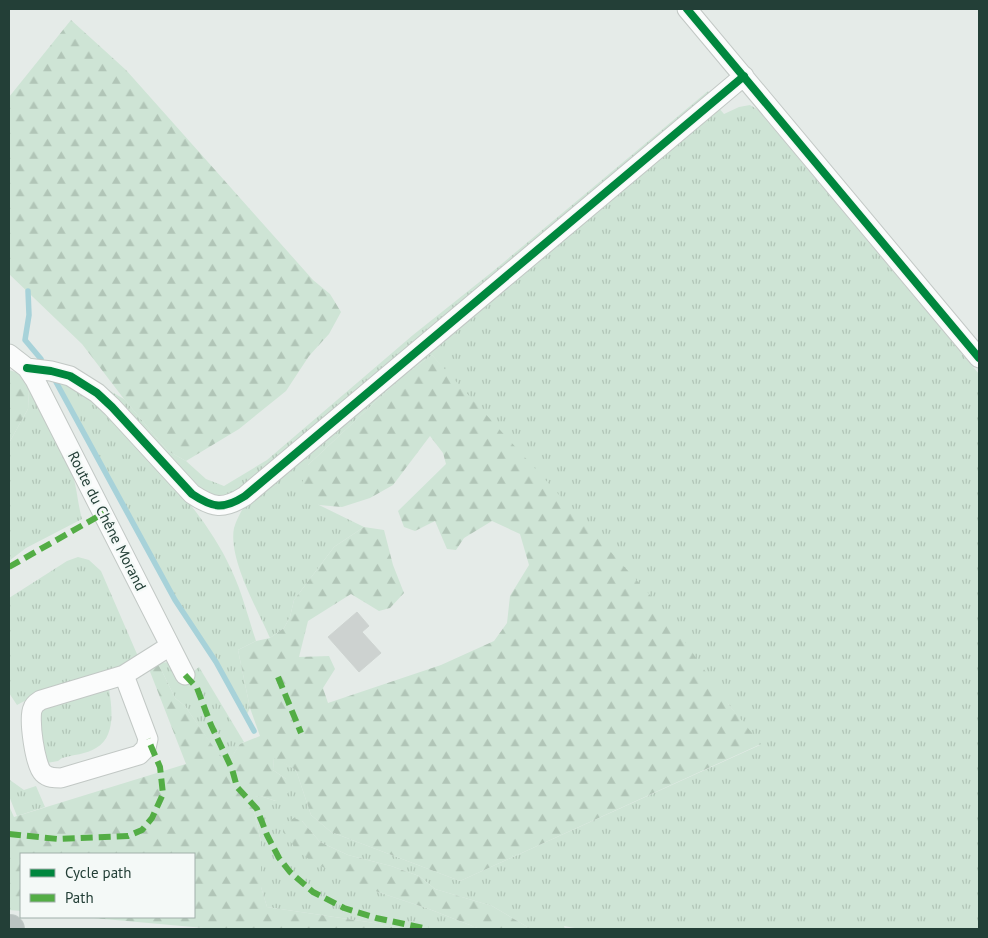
<svg xmlns="http://www.w3.org/2000/svg" width="988" height="938" viewBox="0 0 988 938" font-family="'PT Sans',sans-serif">
  <defs>
    <pattern id="grass-tufts" width="24" height="20" patternUnits="userSpaceOnUse" patternTransform="scale(1.25)"><rect width="24" height="20" fill="#cee4d5"/><path d="M3 7l-1-3M5 7V3M7 7l1-3M15 17l-1-3M17 17v-4M19 17l1-3" fill="none" stroke="#b1c5b7"/></pattern>
    <pattern id="forest-firs" width="22" height="20" patternUnits="userSpaceOnUse" patternTransform="scale(1.25)"><rect width="22" height="20" fill="#cee4d5"/><path d="M5 1l3.5 6h-7zM16 11l3.5 6h-7z" fill="#b1c5b7"/></pattern>
  </defs>
  <rect width="100%" height="100%" fill="#e5ebe8"/>
  <!-- grass -->
  <path fill="url(#grass-tufts)" d="M708,91L712,97L240,493C217,498 214,496 194,486L108,390L124,399L168,451L186,461L206,479L224,486L267,460L413,335L492,272Z
    M750,105L758,110L979,374V929H580L564,926L565,929H531L492,906L435,889L419,876L391,866L348,855L320,842L302,821L283,825L378,892L429,909L480,929H405L368,922L267,907L261,887V842L251,797L260,796L276,801L286,779L273,770L274,757L296,770L311,815L331,832L460,881L760,745L729,705L432,355L403,376L308,465L319,505L364,527L334,547L294,600L290,617L284,628L270,638C258,610 228,559 234,528C237,518 243,508 248,500L718,107L724,114L739,107Z
    M57,380L79,386C131,440 200,501 231,569C242,592 248,617 256,641L238,650L250,708L247,714L217,662L176,598Z
    M29,389L70,467C77,484 77,501 82,519L26,548L9,561V443L28,409Z
    M78,557L89,560L101,571L140,661L30,698L17,705L9,693V598L67,561Z
    M170,662L180,682L199,667L244,742L240,744L226,766L185,706L175,698L158,663Z
    M109,689C112,708 116,737 96,748C87,754 72,755 62,758L58,761L47,763L36,721L45,705Z
    M9,777L10,780L24,790L36,786L45,807L17,816L9,796Z"/>
  <!-- forest -->
  <path fill="url(#forest-firs)" d="M71,20L126,70L313,280L330,294L341,312L329,334L309,356L286,391L239,429L186,461L168,451L124,399L82,344L9,274V97Z
    M432,355L659,605L729,705L761,744L460,881L331,832L311,815L296,770L274,758L273,770L286,779L288,793L276,801L260,796L251,798L261,842V887L267,907L368,922L405,929H215L82,917H194V854H21V911L9,910V806L14,817L186,764L149,669L158,663L175,698L185,706L226,765L240,744L260,736L250,708L238,650L256,641L270,638L284,628L290,617L294,600L334,547L364,527L384,530L393,565L404,593L390,608L379,611L351,594L308,621L299,657L329,656L335,669L323,688L328,703L441,665L494,641L507,623L510,596L529,565L520,534L492,521L464,538L456,550L447,549L435,521L415,531L404,527L398,511L446,464L443,453L430,436L393,485L370,498L342,507L319,505L302,483L308,465L403,376Z
    M9,370L19,373L29,389L28,409L9,443Z
    M294,818L302,821L320,842L348,855L391,866L419,876L435,889L492,906L531,929H480L429,909L378,892L328,870L307,858L296,849L283,832V825Z"/>
  <g fill="none" stroke-linecap="round" stroke-linejoin="round">
    <!-- stream -->
    <path stroke="#a7d2d9" stroke-width="5.5" d="M28,291L29,315L25,340L41,359
      M56,382L175,600L216,662L254,731"/>
  </g>
  <!-- building -->
  <path fill="#cdd2d0" stroke="#ced4d1" d="M357,612L369,626L362,632L381,653L359,672L328,637Z"/>
  <g fill="none" stroke-linecap="round" stroke-linejoin="round">
    <defs>
      <path id="minor" d="M687,9L979,358
        M9,354L27,368L35,380L185,675
        M27,368L51,371L70,376L97,393L112,407L192,494C213,508 223,510 245,496L744,76
        M124,675L148,739L146,748L139,755L61,778C55,778 48,778 43,773C35,766 28,717 33,708C34,704 38,702 41,700L124,675L170,646"/>
      <path id="highway" d="M9,929H10"/>
    </defs>
    <!-- minor casing -->
    <use href="#minor" stroke="#c2c8c5" stroke-width="21"/>
    <!-- highway casing -->
    <use href="#highway" stroke="#c1cac7" stroke-width="30"/>
    <!-- minor -->
    <use href="#minor" stroke="#fbfcfc" stroke-width="19"/>
    <!-- highway -->
    <use href="#highway" stroke="#bac3c1" stroke-width="28"/>
    <!-- quiet -->
    <path stroke="#53ad45" stroke-width="6" stroke-dasharray="12 6" stroke-linecap="butt" d="M9,567L104,513
      M185,675L197,688L211,725L232,769L237,787L257,809L267,835L279,858L290,872L313,892L344,908L376,918L428,929
      M278,677L301,733
      M9,834L58,839L128,836L142,830L152,818L163,794L160,767L148,739"/>
    <defs>
      <path id="cycleway" d="M687,9L979,358
        M27,368L51,371L70,376L97,393L112,407L192,494C213,508 223,510 245,496L744,76"/>
    </defs>
    <!-- cycleway casing -->
    <use href="#cycleway" stroke="#f4f9f7" stroke-width="11"/>
    <!-- cycleway -->
    <use href="#cycleway" stroke="#00873e" stroke-width="8"/>
  </g>
  <g text-anchor="middle" stroke-width="4.5" stroke-linejoin="round" paint-order="stroke">
    <!-- street labels -->
    <g font-size="15" fill="#233f37" stroke="#f4f9f7">
      <text transform="translate(107 521) rotate(63)" y="5">Route du Chêne Morand</text>
    </g>
  </g>
  <!-- border -->
  <rect width="988" height="938" fill="none" stroke="#233f37" stroke-width="20"/>
  <!-- legend -->
  <rect x="20" y="853" width="175" height="65" fill="#f4f9f7" stroke="#a0afaa"/>
  <rect x="30" y="869" width="25" height="8" fill="#00873e" stroke="#a0afaa"/>
  <text x="65" y="878" font-size="15" fill="#233f37">Cycle path</text>
  <rect x="30" y="894" width="25" height="8" fill="#53ad45" stroke="#a0afaa"/>
  <text x="65" y="903" font-size="15" fill="#233f37">Path</text>
</svg>
